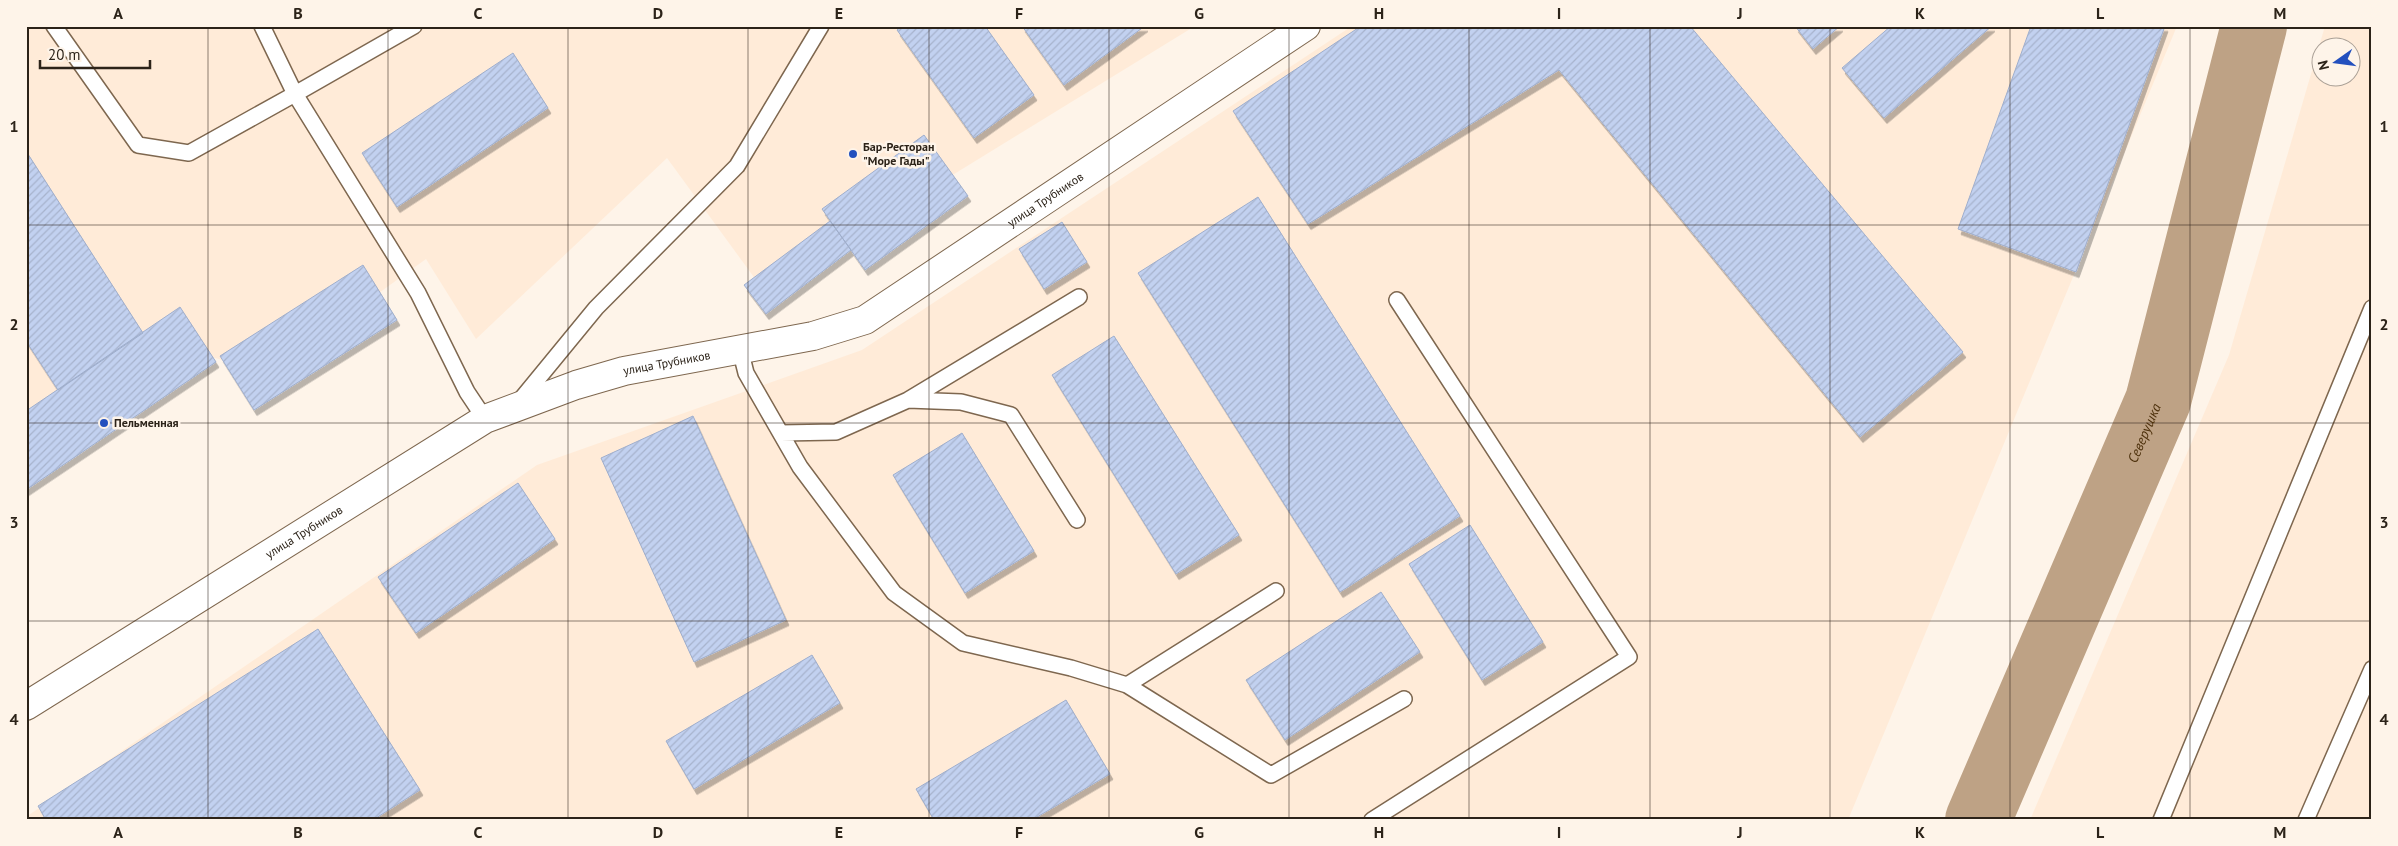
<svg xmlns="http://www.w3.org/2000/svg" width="2398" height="846" viewBox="0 0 2398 846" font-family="'PT Sans',sans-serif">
  <defs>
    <pattern id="building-hatch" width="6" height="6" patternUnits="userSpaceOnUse" patternTransform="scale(1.25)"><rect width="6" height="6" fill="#c2d1f0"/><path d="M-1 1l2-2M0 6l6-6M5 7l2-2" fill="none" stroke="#a7b3cd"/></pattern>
    <filter id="shadow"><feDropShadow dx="3" dy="5.5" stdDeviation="0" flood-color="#0004"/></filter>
  </defs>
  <rect width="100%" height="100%" fill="#fef4e9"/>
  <!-- built -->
  <path fill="#ffebd8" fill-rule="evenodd" d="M26,26H1195L764,291L667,158L476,339L426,259L268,373L187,350L26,450Z
    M1352,26H2177L1848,820H26V817L537,465L862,350Z
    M2325,26H2372V820H2030L2229,355ZM2320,48H2350V78H2320Z"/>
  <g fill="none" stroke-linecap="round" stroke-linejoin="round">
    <!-- river -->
    <path stroke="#bea285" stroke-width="66" id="s1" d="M1978,820L2158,401L2254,26"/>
  </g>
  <!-- building -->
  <path fill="url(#building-hatch)" stroke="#9faecc" filter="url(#shadow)" d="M902,26H985L1034,95L974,138L897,30Z
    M1022,26H1145L1064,85Z
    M1361,26H1690L1963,352L1860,437L1559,70L1308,224L1233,111Z
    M1795,26H1840L1813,49Z
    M1891,26H1992L1884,118L1842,68Z
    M2031,26H2165L2076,272L1958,229Z
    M513,53L548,108L397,207L362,153Z
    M924,135L968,196L865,270L822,209Z
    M26,151L143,333L58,390L26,341Z
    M1258,197L1460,516L1340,592L1138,273Z
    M830,221L851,250L766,314L744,285Z
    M1062,222L1087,262L1044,289L1019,249Z
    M363,265L397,320L254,410L220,356Z
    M180,307L216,362L26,490V411Z
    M1114,336L1239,535L1176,574L1052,375Z
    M693,416L786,620L694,662L601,458Z
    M962,433L1034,551L965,593L893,475Z
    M518,483L555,539L416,633L378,577Z
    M1470,525L1543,642L1482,680L1409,564Z
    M1381,592L1420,652L1285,740L1246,680Z
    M318,629L420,790L373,820H46L38,806Z
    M812,655L840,703L694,789L666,741Z
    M1066,700L1110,774L1032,820H934L916,789Z"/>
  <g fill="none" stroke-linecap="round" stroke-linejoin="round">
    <defs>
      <path id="service" d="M54,26L138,145L189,153L295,94L418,293L467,392L485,419
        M262,26L295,94L414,26
        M740,349L746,373L800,467L894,593L963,643L1071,668L1127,685L1271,775L1404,699
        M908,400L961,402L1011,415L1077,520
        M518,403L596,308L737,166L821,26
        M781,433L836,432L908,400L1079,297
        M1127,685L1276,591
        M1372,820L1629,657L1397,300
        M2161,820L2372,308
        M2306,820L2372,669"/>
      <g id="primary">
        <path id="s2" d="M26,706L485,419L576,385L624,371L813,336L865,320L1306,26"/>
      </g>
    </defs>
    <!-- service casing -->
    <use href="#service" stroke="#7e674f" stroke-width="18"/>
    <!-- primary casing -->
    <use href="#primary" stroke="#7e674f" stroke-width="30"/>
    <!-- service -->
    <use href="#service" stroke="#fff" stroke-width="15"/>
    <!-- primary -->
    <use href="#primary" stroke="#fff" stroke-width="28"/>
  </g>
  <!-- grid -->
  <path fill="none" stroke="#2c2319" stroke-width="1" stroke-opacity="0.55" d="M208,26V820M388,26V820M568,26V820M748,26V820M929,26V820M1109,26V820M1289,26V820M1469,26V820M1650,26V820M1830,26V820M2010,26V820M2190,26V820M26,225H2372M26,423H2372M26,621H2372"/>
  <!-- markers -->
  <g fill="#2350be" stroke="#fef4e9" stroke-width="2">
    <circle cx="853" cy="154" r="5"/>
    <circle cx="104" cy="423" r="5"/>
  </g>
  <g text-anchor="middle" stroke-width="5" stroke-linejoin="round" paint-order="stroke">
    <!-- poi labels -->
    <g font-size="12" font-weight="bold" fill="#2c2319" stroke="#fef4e9" text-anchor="start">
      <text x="863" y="151">Бар-Ресторан<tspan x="863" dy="14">"Море Гады"</tspan></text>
      <text x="114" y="427">Пельменная</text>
    </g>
    <!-- street labels -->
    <g font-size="12" fill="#2c2319" stroke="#fef4e9">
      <text dy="4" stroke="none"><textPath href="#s2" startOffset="1152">улица Трубников</textPath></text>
      <text dy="4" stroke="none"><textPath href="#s2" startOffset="732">улица Трубников</textPath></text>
      <text dy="4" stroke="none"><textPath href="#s2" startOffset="328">улица Трубников</textPath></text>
    </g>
    <!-- water labels -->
    <g font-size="14" font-style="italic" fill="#4d300b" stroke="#fef4e9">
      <text dy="5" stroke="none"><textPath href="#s1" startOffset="421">Северушка</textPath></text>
    </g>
  </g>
  <!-- border -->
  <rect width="2398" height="846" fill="none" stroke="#fef4e9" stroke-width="55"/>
  <!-- north arrow -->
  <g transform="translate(2336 62) rotate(256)"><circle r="24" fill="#fef4e9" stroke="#aaa096"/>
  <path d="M0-4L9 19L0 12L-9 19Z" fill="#2350be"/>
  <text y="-8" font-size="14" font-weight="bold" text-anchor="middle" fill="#2c2319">N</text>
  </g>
  <!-- scale -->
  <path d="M40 60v8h110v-8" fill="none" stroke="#2c2319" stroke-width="2.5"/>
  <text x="48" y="60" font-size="15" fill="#2c2319" stroke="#fef4e9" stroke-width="4" paint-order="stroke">20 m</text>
  <rect x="28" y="28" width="2342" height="790" fill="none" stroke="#2c2319" stroke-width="2"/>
  <g font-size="16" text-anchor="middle" font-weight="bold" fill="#2c2319">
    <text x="118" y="19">A</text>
    <text x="298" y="19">B</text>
    <text x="478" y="19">C</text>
    <text x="658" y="19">D</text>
    <text x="839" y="19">E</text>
    <text x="1019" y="19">F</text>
    <text x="1199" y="19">G</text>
    <text x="1379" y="19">H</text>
    <text x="1559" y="19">I</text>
    <text x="1740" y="19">J</text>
    <text x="1920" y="19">K</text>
    <text x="2100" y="19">L</text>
    <text x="2280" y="19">M</text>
    <text x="14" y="132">1</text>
    <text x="2384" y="132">1</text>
    <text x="14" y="330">2</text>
    <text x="2384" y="330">2</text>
    <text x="14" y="528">3</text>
    <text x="2384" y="528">3</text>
    <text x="14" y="725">4</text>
    <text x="2384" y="725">4</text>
    <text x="118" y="838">A</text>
    <text x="298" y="838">B</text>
    <text x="478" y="838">C</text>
    <text x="658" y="838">D</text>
    <text x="839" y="838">E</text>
    <text x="1019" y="838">F</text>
    <text x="1199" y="838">G</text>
    <text x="1379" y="838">H</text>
    <text x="1559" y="838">I</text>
    <text x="1740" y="838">J</text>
    <text x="1920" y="838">K</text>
    <text x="2100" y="838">L</text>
    <text x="2280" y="838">M</text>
  </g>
</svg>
